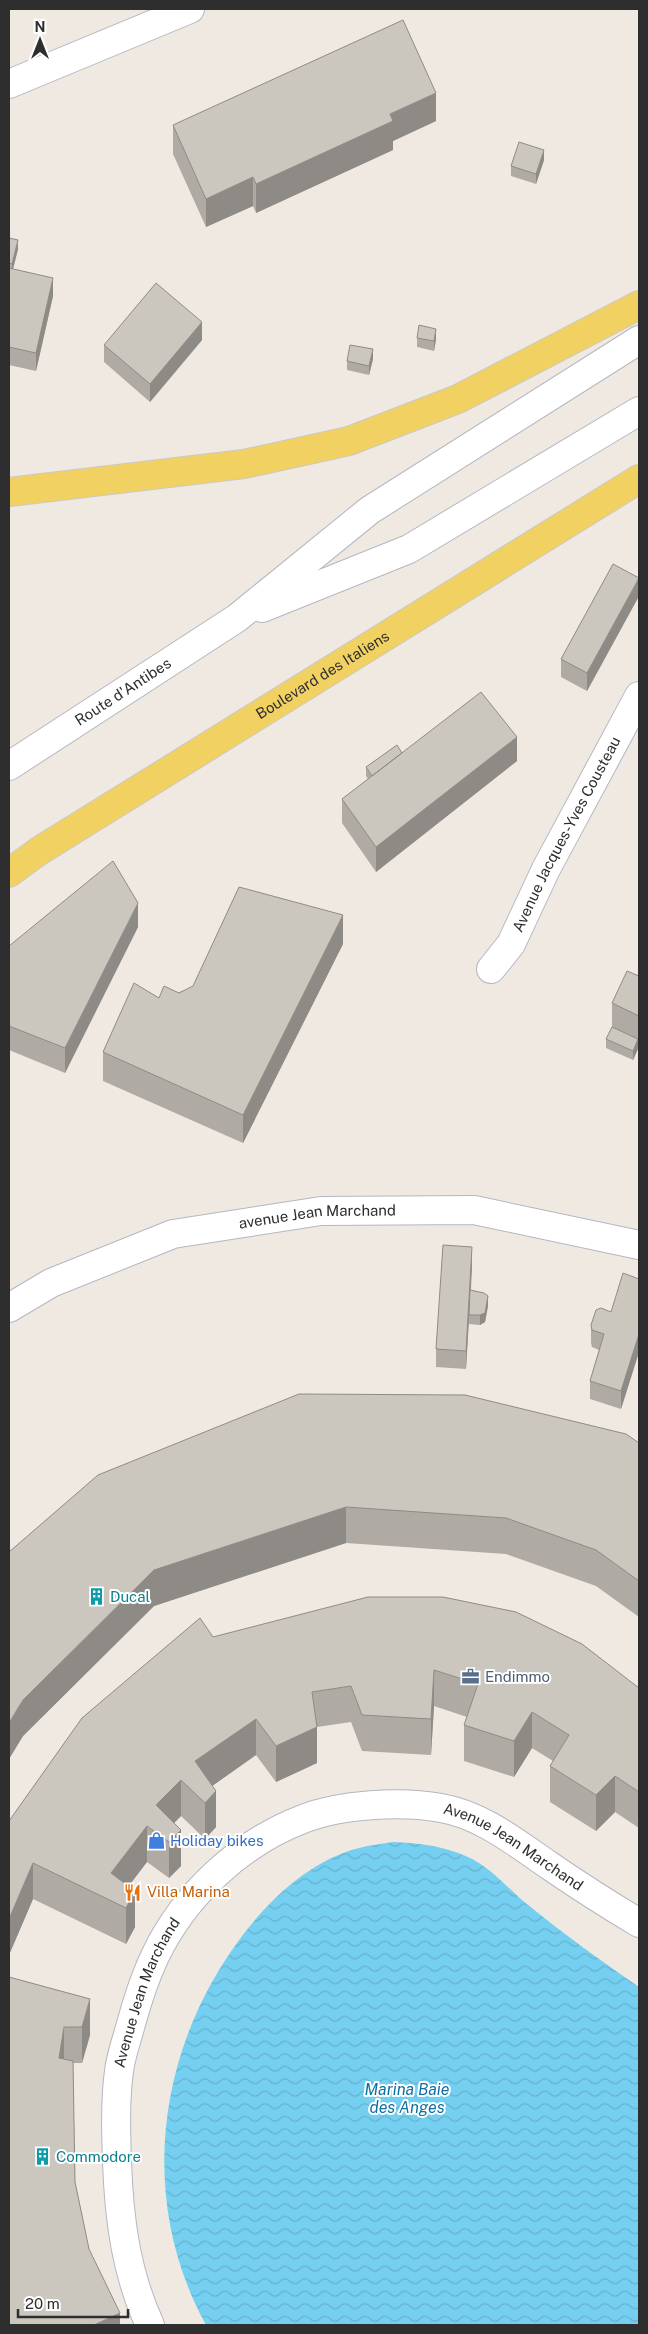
<svg xmlns="http://www.w3.org/2000/svg" width="648" height="2334" viewBox="0 0 648 2334" font-family="'Public Sans',sans-serif">
  <defs>
    <pattern id="water-waves" width="16" height="10" patternUnits="userSpaceOnUse" patternTransform="scale(1.25)"><rect width="16" height="10" fill="#75cff0"/><path d="M0 5q4-4 8 0t8 0" fill="none" stroke="#66b2ce"/></pattern>
  </defs>
  <rect width="100%" height="100%" fill="#efe9e1"/>
  <!-- water -->
  <path fill="url(#water-waves)" d="M393,1842C419,1843 444,1846 468,1857C492,1868 508,1889 528,1905C564,1934 601,1961 639,1987V2325H206C140,2205 155,2061 232,1950C262,1906 307,1861 359,1848C370,1845 382,1844 393,1842Z"/>
  <g fill="none" stroke-linecap="round" stroke-linejoin="round">
    <defs>
      <g id="minor">
        <path d="M9,84L190,9"/>
        <path id="s1" d="M491,969L511,944L546,869L639,696"/>
        <path id="s2" d="M9,1308L51,1283L173,1234L321,1211L474,1210L639,1245"/>
        <path id="s3" d="M150,2325C126,2273 119,2219 117,2162C116,2132 115,2101 119,2071C121,2055 127,2039 131,2024C137,2002 145,1977 155,1956C184,1895 240,1843 303,1819C341,1804 401,1801 441,1808C482,1815 516,1843 550,1866C579,1886 609,1905 639,1923"/>
      </g>
      <g id="secondary">
        <path d="M262,608L409,549L639,411"/>
        <path id="s4" d="M9,766L237,618L370,510L639,340"/>
      </g>
      <g id="primary">
        <path d="M9,492L244,464L349,441L458,399L639,305"/>
        <path id="s5" d="M9,873L39,851L639,479"/>
      </g>
    </defs>
    <!-- minor casing -->
    <use href="#minor" stroke="#b4b7c1" stroke-width="30"/>
    <!-- secondary casing -->
    <use href="#secondary" stroke="#b4b7c1" stroke-width="30"/>
    <!-- primary casing -->
    <use href="#primary" stroke="#c9c9c9" stroke-width="30"/>
    <!-- minor -->
    <use href="#minor" stroke="#fff" stroke-width="28"/>
    <!-- secondary -->
    <use href="#secondary" stroke="#fff" stroke-width="28"/>
    <!-- primary -->
    <use href="#primary" stroke="#f2d163" stroke-width="28"/>
  </g>
  <!-- wall -->
  <path fill="#afaba4" d="M436,121L393,141V150L256,213L253,206L206,227L173,154V125Z
    M544,160L536,184L511,176V166Z
    M9,238L18,249L13,269L53,296L36,371L9,365Z
    M417,338L436,339L434,351L417,347Z
    M202,340L150,402L104,362V345Z
    M373,359L369,375L347,370V361Z
    M639,596L587,691L561,677V659Z
    M402,753L517,761L376,872L342,823V799L368,779L366,776V767Z
    M138,927L65,1073L9,1050V946Z
    M343,944L243,1143L103,1081V1052L159,998Z
    M639,976V1050L638,1049L633,1060L606,1048V1039L612,1027V1003Z
    M472,1265L471,1290L488,1306L485,1322L480,1325L469,1324V1321L466,1369L436,1367V1349Z
    M639,1279V1352L621,1409L590,1399V1381L599,1350L592,1347L591,1343V1325L611,1312Z
    M639,1443V1617L596,1586L506,1554L346,1543L154,1606L23,1736L9,1759V1552Z
    M213,1637L639,1688V1828L615,1812L596,1831L550,1802V1766L553,1761L532,1748L514,1777L464,1761V1725L467,1717L434,1706L431,1755L362,1751L351,1722L317,1727V1763L276,1782L256,1755L212,1786L216,1827L205,1839L181,1816L174,1823L181,1866L169,1878L147,1862L128,1886L135,1927L126,1944L33,1899L9,1955V1821Z
    M9,1977L90,1999V2035L82,2063H73L75,2182L89,2249L120,2325H9Z"/>
  <!-- shaded-wall -->
  <path fill="#8e8b86" d="M436,93V121L393,141V150L256,213V184L390,114Z
    M544,150V160L536,184V174Z
    M253,177V206L206,227V199Z
    M18,240V249L12,273V264Z
    M53,278V296L36,371V353Z
    M202,322V340L150,402V384Z
    M436,329V339L434,351V341Z
    M373,349V359L369,375V366Z
    M639,578V596L587,691V673Z
    M517,737V761L376,872V847Z
    M138,903V927L65,1073V1048Z
    M343,915V944L243,1143V1115Z
    M638,1039V1049L633,1060V1051Z
    M472,1247V1265L466,1369V1351Z
    M488,1296V1306L485,1322L480,1325V1315Z
    M639,1334V1352L621,1409V1391Z
    M346,1507V1543L154,1606L23,1736L9,1759V1723L23,1700L154,1570Z
    M434,1670V1706L431,1755V1719Z
    M532,1712V1748L514,1777V1741Z
    M256,1719V1755L198,1796L195,1761Z
    M317,1727V1763L276,1782V1746Z
    M615,1776V1812L596,1831V1795Z
    M181,1780V1816L161,1836L156,1805Z
    M216,1791V1827L205,1839V1803Z
    M147,1826V1862L116,1903L111,1873Z
    M181,1830V1866L169,1878V1842Z
    M33,1863V1899L9,1955V1919Z
    M135,1891V1927L126,1944V1908Z
    M90,1999V2035L82,2063V2027Z
    M64,2027V2063L59,2058Z
    M120,2313V2325H94Z"/>
  <!-- building -->
  <path fill="#cbc7bf" stroke="#8e8b86" d="M403,20L436,93L390,114L393,121L256,184L253,177L206,199L173,125Z
    M519,142L544,150L536,174L511,166Z
    M9,238L18,240L12,264L9,263Z
    M9,268L53,278L36,353L9,347Z
    M156,283L202,322L150,384L104,345Z
    M419,325L436,329L434,341L417,338Z
    M350,345L373,349L369,366L347,361Z
    M613,564L639,578L587,673L561,659Z
    M481,692L517,737L376,847L342,799Z
    M397,745L402,753L372,776L366,767Z
    M113,861L138,903L65,1048L9,1026V946Z
    M239,887L343,915L243,1115L103,1052L134,983L159,998L164,986L179,993L193,986Z
    M627,971L639,976V1016L612,1003Z
    M612,1027L638,1039L633,1051L606,1039Z
    M443,1245L472,1247L466,1351L436,1349Z
    M623,1273L639,1279V1334L621,1391L590,1381L604,1334L592,1330L591,1325L596,1310L601,1308L611,1312Z
    M470,1290L484,1293L488,1296L485,1313L480,1315H469Z
    M299,1394L465,1395L626,1434L639,1443V1581L596,1550L506,1518L346,1507L154,1570L23,1700L9,1723V1552L98,1475Z
    M368,1597H443L516,1612L582,1644L639,1688V1792L615,1776L596,1795L550,1766L569,1735L532,1712L514,1741L464,1725L478,1684L434,1670L431,1719L362,1715L351,1686L312,1692L317,1727L276,1746L256,1719L195,1761L216,1791L205,1803L181,1780L156,1805L181,1830L169,1842L147,1826L111,1873L135,1891L126,1908L33,1863L9,1919V1821L82,1718L200,1618L213,1637Z
    M9,1977L90,1999L82,2027H64L59,2058L73,2061L75,2182L89,2249L120,2313L94,2325H9Z"/>
  <!-- icons -->
  <defs>
    <symbol id="building-bare" viewBox="-9 -9 18 18"><path d="M-4-6H4V6H1V3H-1V6H-4ZM-2.5-4.3h1.7v1.8h-1.7ZM.8-4.3h1.7v1.8H.8ZM-2.5-1h1.7V.8h-1.7ZM.8-1h1.7V.8H.8Z" fill="#0f9aa8" stroke="#fff" stroke-width="2.5" paint-order="stroke"/></symbol>
    <symbol id="office-bare" viewBox="-9 -9 18 18"><path d="M-6-3h4V-5.5h4V-3h4V5H-6ZM-1-4.5V-3h2v-1.5ZM-6 0V1H6V0Z" fill="#5c6f8a" stroke="#fff" stroke-width="2.5" paint-order="stroke"/></symbol>
    <symbol id="shop-bare" viewBox="-9 -9 18 18"><path d="M-5-2.5h2.3a2.7 3.5 0 0 1 5.4 0H5L5.5 6h-11ZM-1.5-2.5h3a1.5 2.3 0 0 0-3 0Z" fill="#3f7fe0" stroke="#fff" stroke-width="2.5" paint-order="stroke"/></symbol>
    <symbol id="restaurant-bare" viewBox="-9 -9 18 18"><path d="M-5-6h1v4h1v-4h1v4h1v-4h1v5L-1.5 .5V6h-2V.5L-5-1ZM5-6V6H3V1.5H1.5Q1.5-4 5-6Z" fill="#e8710a" stroke="#fff" stroke-width="2.5" paint-order="stroke"/></symbol>
  </defs>
  <g fill-rule="evenodd">
    <use href="#building-bare" x="84" y="1584" width="25" height="25"/>
    <use href="#office-bare" x="458" y="1664" width="25" height="25"/>
    <use href="#shop-bare" x="144" y="1828" width="25" height="25"/>
    <use href="#restaurant-bare" x="120" y="1880" width="25" height="25"/>
    <use href="#building-bare" x="30" y="2144" width="25" height="25"/>
  </g>
  <g text-anchor="middle" stroke-width="4" stroke-linejoin="round" paint-order="stroke">
    <!-- street labels -->
    <g font-size="15" fill="#2e2e2e" stroke="#fff">
      <text dy="5" stroke="none"><textPath href="#s5" startOffset="371">Boulevard des Italiens</textPath></text>
      <text dy="5" stroke="none"><textPath href="#s4" startOffset="136">Route d'Antibes</textPath></text>
      <text dy="5" stroke="none"><textPath href="#s1" startOffset="155">Avenue Jacques-Yves Cousteau</textPath></text>
      <text dy="5" stroke="none"><textPath href="#s2" startOffset="326">avenue Jean Marchand</textPath></text>
      <text dy="5" stroke="none"><textPath href="#s3" startOffset="808">Avenue Jean Marchand</textPath></text>
      <text dy="5" stroke="none"><textPath href="#s3" startOffset="342">Avenue Jean Marchand</textPath></text>
    </g>
    <!-- culture labels -->
    <g font-size="15" fill="#0d838f" stroke="#fff" text-anchor="start">
      <text x="110" y="1602">Ducal</text>
      <text x="56" y="2162">Commodore</text>
    </g>
    <!-- service labels -->
    <g font-size="15" fill="#4e5e75" stroke="#fff" text-anchor="start">
      <text x="485" y="1682">Endimmo</text>
    </g>
    <!-- shop labels -->
    <g font-size="15" fill="#366cbe" stroke="#fff" text-anchor="start">
      <text x="170" y="1846">Holiday bikes</text>
    </g>
    <!-- food labels -->
    <g font-size="15" fill="#c56008" stroke="#fff" text-anchor="start">
      <text x="147" y="1897">Villa Marina</text>
    </g>
    <!-- water labels -->
    <g font-size="16" font-style="italic" fill="#0d6fa3" stroke="#fff">
      <text x="407" y="2095">Marina Baie<tspan x="407" dy="18">des Anges</tspan></text>
    </g>
  </g>
  <!-- border -->
  <rect width="648" height="2334" fill="none" stroke="#2e2e2e" stroke-width="20"/>
  <!-- north arrow -->
  <g transform="translate(40 40)" stroke="#ffffff" stroke-width="4" paint-order="stroke">
  <path d="M0-4L9 19L0 12L-9 19Z" fill="#2e2e2e"/>
  <text y="-8" font-size="14" font-weight="bold" text-anchor="middle" fill="#2e2e2e">N</text>
  </g>
  <!-- scale -->
  <path d="M18 2309v8h110v-8" fill="none" stroke="#2e2e2e" stroke-width="2.5"/>
  <text x="25" y="2309" font-size="15" fill="#2e2e2e" stroke="#ffffff" stroke-width="4" paint-order="stroke">20 m</text>
</svg>
